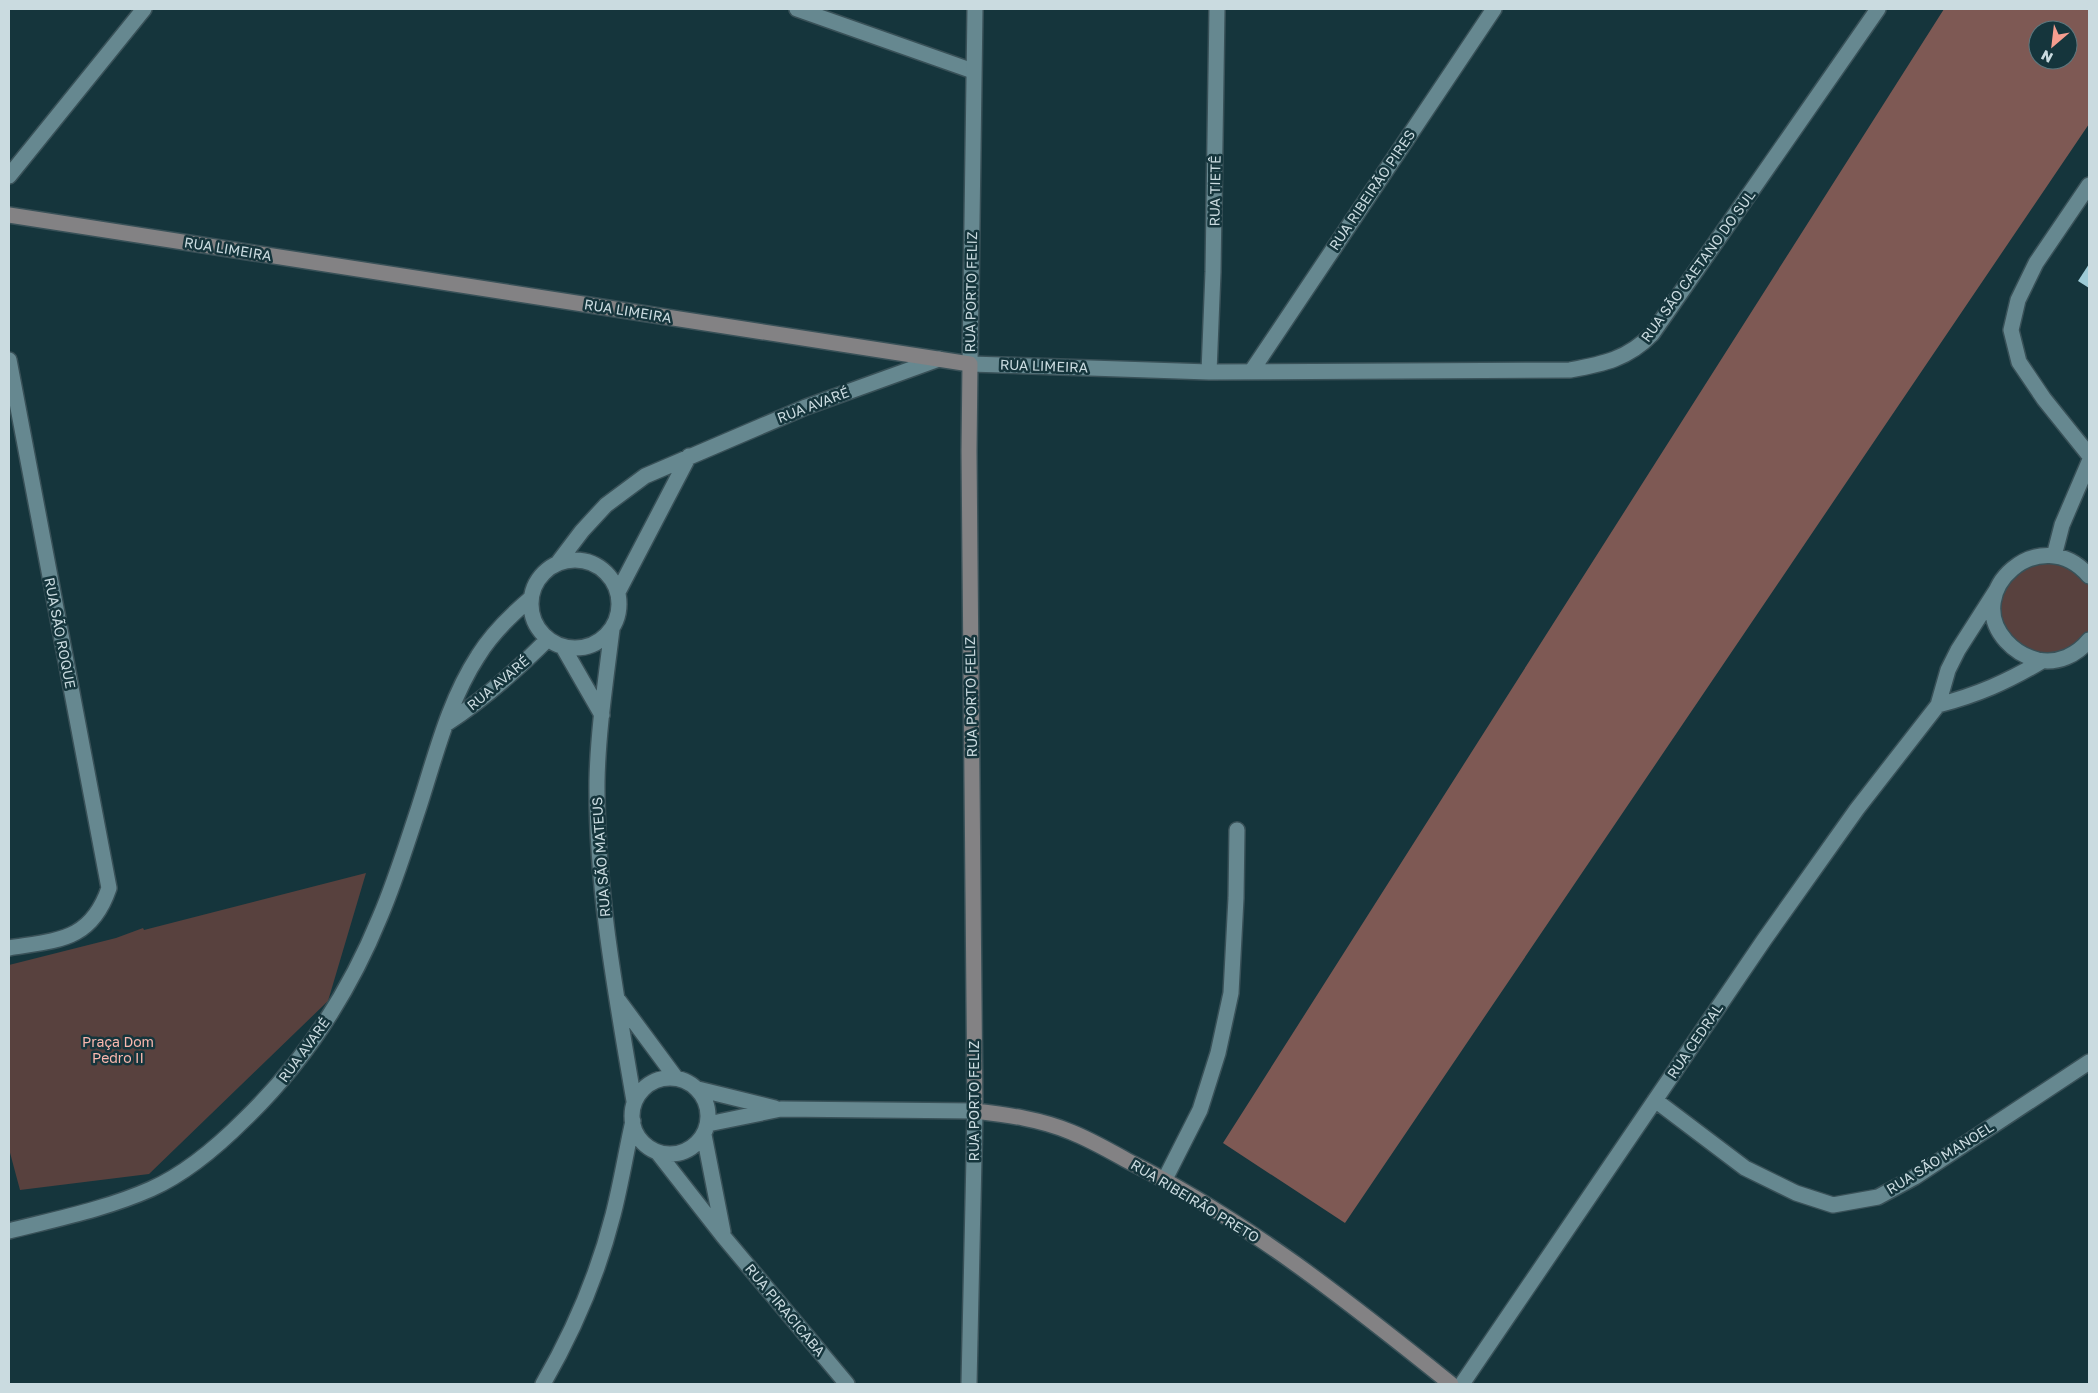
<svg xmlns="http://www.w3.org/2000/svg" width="2098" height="1393" viewBox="0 0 2098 1393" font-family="'Golos Text',sans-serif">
  <rect width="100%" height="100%" fill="#15353c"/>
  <!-- green -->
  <path fill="#58413e" d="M2039,563L2062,564L2086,581L2089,586V632C2046,690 1965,623 2018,573C2023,568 2033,566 2039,563Z
    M366,873L328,1001L149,1174L20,1190L9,1149V965L116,938L143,928L144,930Z"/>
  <!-- forest -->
  <path fill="#7e5954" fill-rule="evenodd" d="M1944,9H2089V124L1345,1223L1223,1143ZM2038,30H2068V60H2038Z"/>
  <!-- building -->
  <path fill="#9ecbd6" d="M2089,264V288L2078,281Z"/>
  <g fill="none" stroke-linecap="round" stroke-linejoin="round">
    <defs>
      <path id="service" d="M1165,1179L1200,1110L1218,1053L1231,993L1236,898L1237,830"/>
      <path id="minor" d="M797,9L973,71
        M9,176L144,9
        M2089,185L2036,263L2018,300L2011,330L2019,362L2044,399L2089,455
        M9,360L109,888C91,941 58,940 9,948
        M970,364L1209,372L1570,370C1603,364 1628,359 1652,334L1878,9
        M1209,372L1213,272L1217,9
        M1251,372L1494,9
        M2054,556L2062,525L2089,462
        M531 604a44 44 0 1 1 88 0a44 44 0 1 1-88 0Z
        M557,564L582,531L606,505L645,476L806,407L939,359
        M2089,576C2041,520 1961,591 2006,641C2015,651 2025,657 2038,660C2058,664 2077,655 2089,640
        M618,592L689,456
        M612,629C606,679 598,730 597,781C596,889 616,995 634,1101
        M563,647L602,715
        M1938,705C1977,695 2007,682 2042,661
        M446,724C484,699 516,671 548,639
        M619,1001L676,1078
        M632 1116a38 38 0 1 1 76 0a38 38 0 1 1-76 0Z
        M698,1089L775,1108
        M1655,1100L1745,1168L1796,1193L1833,1205L1878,1197L1915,1177L2089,1062
        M708,1124L781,1109L975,1111
        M704,1135L723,1232
        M658,1153L723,1236L847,1384
        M9,1231C56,1219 106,1209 151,1189C187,1173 218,1146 245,1119C304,1062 349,993 380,917C395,882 406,846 418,810C435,758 448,702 478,656C492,633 511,615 531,598
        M543,1384C573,1332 598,1274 613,1215C621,1184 626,1152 633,1121
        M1462,1384L1764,940L1857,809L1938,705L1948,670L1958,650L1997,589"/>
      <path id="tertiary" d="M970,364L975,9
        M969,1384L975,1111"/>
      <path id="secondary" d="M9,215L970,364L969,451L975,1111C1008,1115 1040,1119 1071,1132C1091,1140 1110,1151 1128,1161C1246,1220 1349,1302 1451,1384"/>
    </defs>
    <!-- service casing -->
    <use href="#service" stroke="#395158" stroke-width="18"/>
    <!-- minor casing -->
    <use href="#minor" stroke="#395158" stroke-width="18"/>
    <!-- tertiary casing -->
    <use href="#tertiary" stroke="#395158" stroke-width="18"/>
    <!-- secondary casing -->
    <use href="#secondary" stroke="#395158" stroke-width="18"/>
    <!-- service -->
    <use href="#service" stroke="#668890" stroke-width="15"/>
    <!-- minor -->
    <use href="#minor" stroke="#668890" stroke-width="15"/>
    <!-- tertiary -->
    <use href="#tertiary" stroke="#668890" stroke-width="15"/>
    <!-- secondary -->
    <use href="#secondary" stroke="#838284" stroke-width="15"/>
  </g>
  <g text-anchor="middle" stroke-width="5" stroke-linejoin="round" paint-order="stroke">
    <!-- street labels -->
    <g font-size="14" fill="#cadbe0" stroke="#15353c">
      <text transform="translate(1372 190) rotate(-56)" y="5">RUA RIBEIRÃO PIRES</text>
      <text transform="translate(1215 191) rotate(-89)" y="5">RUA TIETÊ</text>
      <text transform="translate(228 249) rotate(9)" y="5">RUA LIMEIRA</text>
      <text transform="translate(1698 266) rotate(-54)" y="5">RUA SÃO CAETANO DO SUL</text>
      <text transform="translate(971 292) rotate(-89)" y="5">RUA PORTO FELIZ</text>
      <text transform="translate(628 311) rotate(9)" y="5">RUA LIMEIRA</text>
      <text transform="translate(1044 366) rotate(2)" y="5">RUA LIMEIRA</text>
      <text transform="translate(813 405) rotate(-21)" y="5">RUA AVARÉ</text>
      <text transform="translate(60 633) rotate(79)" y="5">RUA SÃO ROQUE</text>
      <text transform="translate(498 683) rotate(-40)" y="5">RUA AVARÉ</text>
      <text transform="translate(971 697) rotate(-91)" y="5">RUA PORTO FELIZ</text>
      <text transform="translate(601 857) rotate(-94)" y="5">RUA SÃO MATEUS</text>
      <text transform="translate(1695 1041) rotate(-56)" y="5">RUA CEDRAL</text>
      <text transform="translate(304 1050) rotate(-54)" y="5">RUA AVARÉ</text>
      <text transform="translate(974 1101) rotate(-90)" y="5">RUA PORTO FELIZ</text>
      <text transform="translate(1940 1158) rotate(-32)" y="5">RUA SÃO MANOEL</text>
      <text transform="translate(1195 1201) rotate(31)" y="5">RUA RIBEIRÃO PRETO</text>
      <text transform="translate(785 1310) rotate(50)" y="5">RUA PIRACICABA</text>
    </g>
    <!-- park labels -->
    <g font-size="14" fill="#fbb8ae" stroke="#15353c">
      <text x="118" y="1047">Praça Dom<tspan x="118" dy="16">Pedro II</tspan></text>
    </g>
  </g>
  <!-- border -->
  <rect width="2098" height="1393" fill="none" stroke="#cadbe0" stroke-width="20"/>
  <!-- north arrow -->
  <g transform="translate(2053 45) rotate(208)"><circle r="24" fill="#15353c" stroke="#5d777e"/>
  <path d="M0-4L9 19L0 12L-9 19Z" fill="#f59d8f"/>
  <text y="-8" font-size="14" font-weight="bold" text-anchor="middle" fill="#cadbe0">N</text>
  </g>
</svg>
